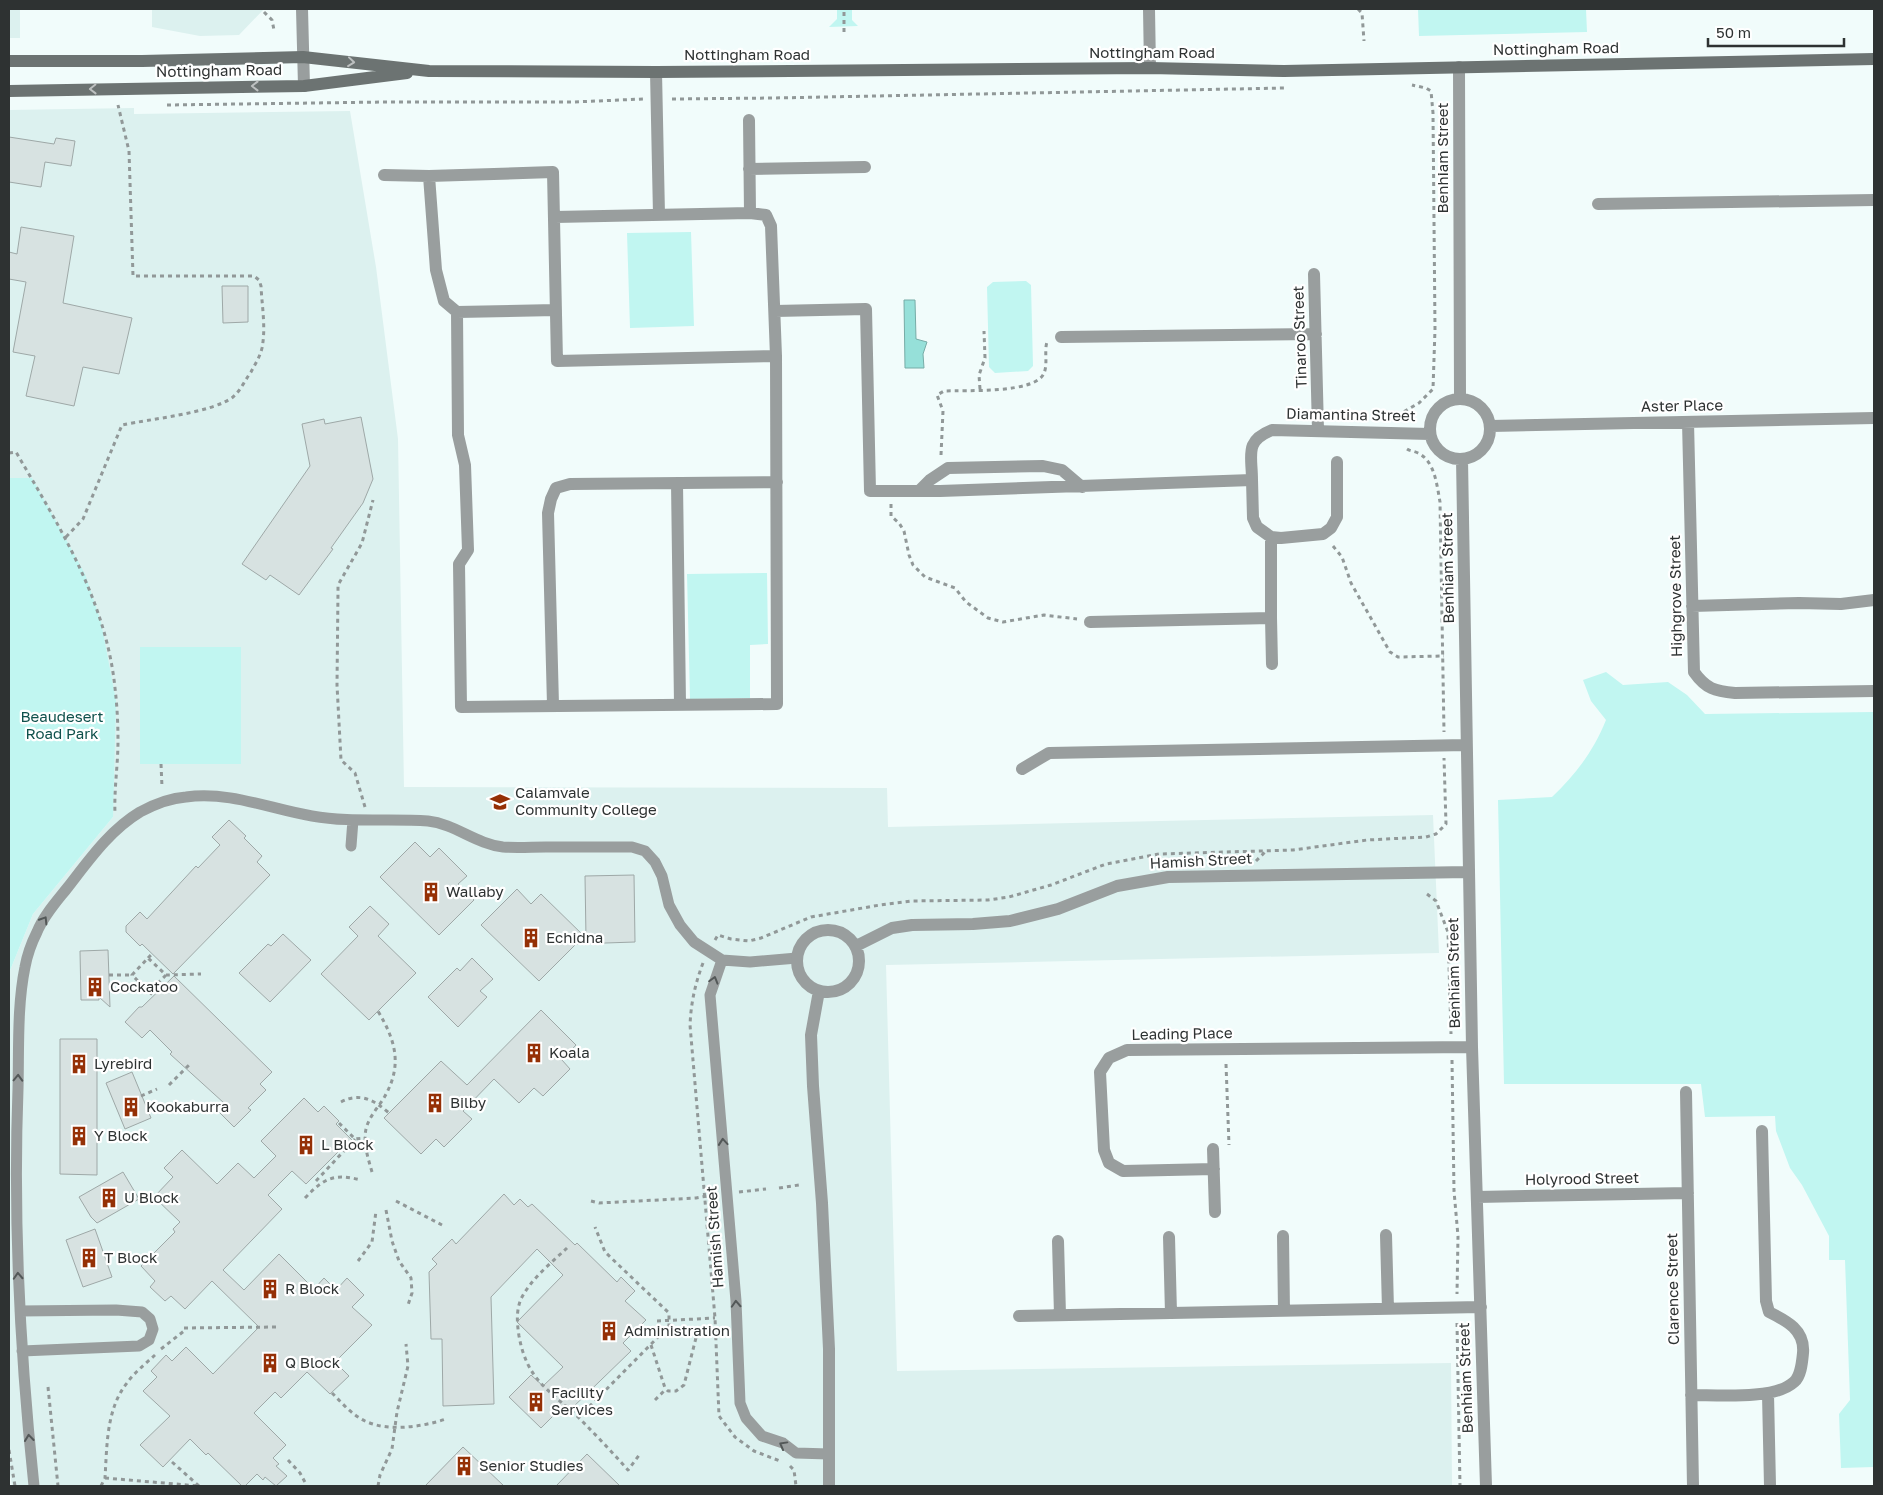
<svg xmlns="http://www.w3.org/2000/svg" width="1883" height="1495" viewBox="0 0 1883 1495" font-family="'Golos Text',sans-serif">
  <rect width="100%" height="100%" fill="#f1fcfb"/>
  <!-- built -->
  <path fill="#dcf1ef" d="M9,9H20V38H9Z
    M152,9H264L239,35L200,36L152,27Z
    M134,108V114L350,111L376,267L398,439L404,787L887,788L888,827L1433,815L1439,953L886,965L897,1371L1451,1363L1452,1486H12L9,1467V973L33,914L113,817L32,478H9V110Z"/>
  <!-- green -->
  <path fill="#c1f6f1" d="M837,9H852V20L858,26L829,27L837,19Z
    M1418,9H1586L1587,32L1419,36Z
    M691,232L694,326L630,328L627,233Z
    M1026,281L1031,285L1033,366L1028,371L995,373L989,367L987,287L993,282Z
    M9,478H32L85,574L101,622L116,701L113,817L33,914L9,973Z
    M767,573L768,644L750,645V698L690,699L687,574Z
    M140,647H241V764H140Z
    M1606,672L1623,685L1668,682L1687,695L1705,714L1874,712V1467L1841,1468L1839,1414L1850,1400L1845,1260H1829V1236L1802,1185L1790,1168L1776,1131L1775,1116L1705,1117L1701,1084H1504L1498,800L1552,797C1576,774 1593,752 1606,720L1591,701L1583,680Z"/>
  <!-- water -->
  <path fill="#96e0d9" stroke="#77aca7" d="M904,300H915L916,339L927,342L923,354L924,368H905Z"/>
  <!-- building -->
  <path fill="#d7e2e1" stroke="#9ea8a7" d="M9,137L54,144L56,138L75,141L71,166L45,162L41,187L9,182Z
    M21,227L74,236L63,303L132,318L119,374L83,367L74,406L26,396L35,356L13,352L26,282L9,279V252L17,254Z
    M222,286H248V322L223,323Z
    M361,417L373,479L363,503L331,548L333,549L299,595L270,575L266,580L242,564L310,466L302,424L324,419L325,424Z
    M229,820L246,836L244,838L262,856L257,862L270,875L173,974L142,944L140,946L126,932V926L140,912L147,919L196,866L198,868L220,845L212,837Z
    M415,842L430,857L439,848L467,876L458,884L474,900L439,935L380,877Z
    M634,875L635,942L576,944L539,981L481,925L517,889L531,904L541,894L586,938L585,876Z
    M370,906L389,924L378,936L416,973L369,1020L321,974L358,936L349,927Z
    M283,934L311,960L270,1002L239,973L268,944L271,946Z
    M108,950L110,1007L99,997V1000H81L80,951Z
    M472,958L493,979L480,991L487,997L458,1027L428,997L457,968L460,971Z
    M174,976L272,1072L260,1084L266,1090L248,1108L251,1110L234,1127L217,1110L224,1103L170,1054L172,1052L150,1030L142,1038L125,1022L139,1007H142Z
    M541,1010L576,1045L562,1060L570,1069L543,1096L534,1088L519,1103L494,1079L463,1111L472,1119L444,1147L436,1139L421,1154L384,1118L441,1061L467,1085Z
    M60,1039H97V1175L60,1174Z
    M132,1072L151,1118L125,1129L106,1083Z
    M304,1098L318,1112L324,1106L339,1121L336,1124L352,1140L341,1151L340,1150L306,1184L292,1171L268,1195L282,1209L223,1270L244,1290L279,1254L314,1289L324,1278L336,1290L347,1278L364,1295L352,1307L372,1325L335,1362L349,1376L330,1394L307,1372L281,1398L275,1392L254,1413L286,1445L273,1458L279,1464L276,1466L287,1476L276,1486L265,1477L263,1480L257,1474L245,1486H242L208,1453L206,1455L190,1439L163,1467L140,1445L170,1416L143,1391L157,1377L151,1371L166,1355L172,1361L186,1347L213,1374L259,1327L212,1281L185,1309L171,1296L165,1301L150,1287L155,1281L141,1266L175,1232L173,1229L180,1222L154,1197L173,1177L164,1168L182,1150L217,1184L238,1163L254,1178L276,1156L261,1141Z
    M123,1172L139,1199L97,1223L91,1217L79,1197Z
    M504,1194L514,1205L520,1199L528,1207L532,1204L575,1245L577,1243L617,1282L621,1277L635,1291L625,1301L646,1320L623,1343L631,1351L570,1410L565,1404L541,1428L509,1397L531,1375L543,1386L563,1367L517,1322L563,1275L537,1249L491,1297L494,1404L443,1406L442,1339H431L429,1272L437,1264L432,1259L452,1239L456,1244Z
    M95,1229L112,1277L83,1287L66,1240Z
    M463,1447L504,1486H425Z
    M587,1454L620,1486H556Z"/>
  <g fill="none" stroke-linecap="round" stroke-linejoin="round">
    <!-- path -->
    <path stroke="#919898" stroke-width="3" stroke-dasharray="4 4" stroke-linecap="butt" d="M1358,9L1362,13L1364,41
      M264,12L272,20L274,30
      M844,32V9
      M672,99L773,98L1285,88
      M167,105L386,102H574L643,99
      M980,389L979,375L985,358L984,331
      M1405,420V411L1419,403L1433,389L1435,329L1433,113L1431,91L1426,88L1412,85
      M1407,449C1410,451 1414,451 1418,453C1435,461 1437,486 1440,502L1444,732
      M9,453L16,452C59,526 106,600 115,688C117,705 118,723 118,741C118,765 114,789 115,813
      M941,455L943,411L937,395L944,391C965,390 1036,394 1044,373C1048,364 1044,351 1047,342
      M891,504V516L899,523L904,531L909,555L913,565L925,577L955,588L966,602L988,618L1003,622L1044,615L1077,619
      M66,537L83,519L122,425C150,419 212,413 233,397C241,390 245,380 251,372C255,364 260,357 262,348C266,328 262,307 261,286L259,280L254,276H133L129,151L118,105
      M1333,546L1342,557L1351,583L1390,652L1398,657L1444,656
      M161,764L162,787
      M365,807L355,773L341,760L337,685L338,591V585L362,543L373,500
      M1256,861L1266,851
      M1427,894L1436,901L1448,932L1451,1034
      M715,940L718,935L731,939L749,941L761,938L811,917L880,905L912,901L988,900L1009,897L1051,885L1106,864L1159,854L1293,850L1367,840L1426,837L1436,834L1446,824L1444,758
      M148,958L152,954
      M703,963C695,984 691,1003 690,1025L715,1318L719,1416L735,1437L754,1451L780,1461
      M109,975H132
      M166,975L149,992L132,975L148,958L166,975L201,974
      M149,992L153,995
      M1452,1060L1454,1191L1458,1236L1457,1294
      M1226,1064L1229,1145
      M169,1085L189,1065
      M141,1096L157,1089
      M341,1102C360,1092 374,1100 389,1113
      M339,1123L355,1139L365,1138
      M372,1172C368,1158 363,1143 366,1129C369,1116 379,1107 385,1096C403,1064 395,1040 378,1011
      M316,1181L355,1139
      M779,1188L799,1185
      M739,1192L766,1189
      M305,1198C324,1178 334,1173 361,1180
      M396,1201L442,1225
      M591,1201L599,1203L696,1198L713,1195
      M386,1210L392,1241L399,1261L411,1278L412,1293L408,1305
      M567,1248C551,1263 531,1279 521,1299C516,1311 517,1323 519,1336C527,1380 548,1389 578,1417C595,1434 612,1452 628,1470L640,1454
      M358,1261L372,1242L376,1211
      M657,1321L715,1318
      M1457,1323L1460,1486
      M184,1328L277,1327
      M651,1345L665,1388L668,1391H676L684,1385L698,1330
      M161,1349L184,1331
      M48,1387L58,1486
      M332,1393C342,1403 352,1415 365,1421C388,1432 422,1427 446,1419
      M655,1400L666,1389
      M588,1408L613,1412
      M578,1418L669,1326V1313L605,1252L595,1227
      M9,1450L15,1486
      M288,1460L300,1473L307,1486
      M172,1462L199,1486
      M790,1466L794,1470L796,1486
      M105,1478L199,1486
      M101,1486L105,1478C107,1447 106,1409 127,1383C134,1373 145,1364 155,1355
      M378,1486L380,1475L392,1449L397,1412L408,1366L406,1344"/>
    <!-- lane -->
    <path stroke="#999e9e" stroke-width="11" d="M351,846L353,820
      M722,960L710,995L736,1301L740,1403L746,1418L762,1436L783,1443L796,1453L829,1454
      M20,1311L116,1310L142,1312L150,1319L153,1329L149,1340L139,1346L22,1351
      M34,1486C20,1354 13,1222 18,1089C19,1049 17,1006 25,967C27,956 32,942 37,932C44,915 57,901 68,887C89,860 110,830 140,812C153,805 171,798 186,797C230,791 270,809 312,816C351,823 389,818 428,821C455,824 476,844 503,847C517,848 532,847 546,847C574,847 603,847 632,847L645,851L655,862L662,876L669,905L680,925L694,942L722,960L750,962L797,958"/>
    <!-- street -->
    <path stroke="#999e9e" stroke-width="12" d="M302,9L304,86
      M1149,9L1150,68
      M1459,67L1460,398
      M656,72L659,215
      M749,120L750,213
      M749,169L865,167
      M384,175L429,176
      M1598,204L1874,200
      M555,217L750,213L766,215L771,226L776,356L557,361L553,172L429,176L436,270L444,301L457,312L458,435L465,465L468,550L459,564L461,707L777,704L776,356
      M1314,274L1318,430
      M775,311L866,309L870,491H940L1252,480C1252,455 1244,441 1272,430L1430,434
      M457,312L556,310
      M1061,337L1316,334
      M1430 429a30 30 0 1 1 60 0a30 30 0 1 1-60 0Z
      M1688,422L1694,672C1706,689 1715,691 1735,693L1874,691
      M1491,426L1874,418
      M1462,459L1472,1047L1486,1486
      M1252,480L1253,518L1257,527L1271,537L1281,538L1323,534L1331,528L1337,517V462
      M677,483L680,704
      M919,491L930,480L948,468L1043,466L1062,470L1082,487
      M1692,606L1799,603L1841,604L1874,600
      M1271,618L1272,664
      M1090,622L1271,618V537
      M553,705L548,513L551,499L556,488L570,484L777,482
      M1022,769L1049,753L1466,745
      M797 961a31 31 0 1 1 62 0a31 31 0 1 1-62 0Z
      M856,946L892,928L912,925L973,924L1010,921L1058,909L1117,886L1168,877L1468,872
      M819,991L811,1035L813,1086L822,1203L829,1349V1486
      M1686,1092L1693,1486
      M1213,1149L1215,1212
      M1214,1169L1123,1171L1109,1163L1104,1150L1100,1072L1109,1058L1127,1050L1472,1047
      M1477,1197L1688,1193
      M1386,1235L1388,1309
      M1283,1236L1284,1311
      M1169,1237L1171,1313
      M1058,1241L1060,1315
      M1019,1316L1481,1307
      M1768,1394L1770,1486
      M1691,1395C1718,1395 1775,1400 1794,1382C1801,1376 1802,1363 1803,1353C1805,1330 1787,1321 1769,1312L1766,1301L1762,1131"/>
    <!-- secondary -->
    <path stroke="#6c7372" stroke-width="12" d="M9,61H142L303,57L429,71L656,72L1150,68L1284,71L1874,59
      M9,91L304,86L407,73"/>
  </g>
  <!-- one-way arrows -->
  <defs><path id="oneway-chevron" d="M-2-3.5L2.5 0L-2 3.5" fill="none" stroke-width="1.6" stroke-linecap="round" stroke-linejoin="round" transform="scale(1.25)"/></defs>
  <g stroke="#bdc0c0">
    <use href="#oneway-chevron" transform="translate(351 62) rotate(6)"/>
    <use href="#oneway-chevron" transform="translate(255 86) rotate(180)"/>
    <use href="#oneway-chevron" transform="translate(93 89) rotate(179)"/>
  </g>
  <g stroke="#535858">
    <use href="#oneway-chevron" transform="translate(44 920) rotate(-58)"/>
    <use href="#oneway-chevron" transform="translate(714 980) rotate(-74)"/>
    <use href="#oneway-chevron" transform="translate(18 1078) rotate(-88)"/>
    <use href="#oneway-chevron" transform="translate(723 1142) rotate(-95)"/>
    <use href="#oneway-chevron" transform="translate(18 1276) rotate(-93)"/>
    <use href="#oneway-chevron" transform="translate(736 1304) rotate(-93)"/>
    <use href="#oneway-chevron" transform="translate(29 1438) rotate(-96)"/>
    <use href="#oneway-chevron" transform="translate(783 1445) rotate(-151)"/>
  </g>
  <!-- icons -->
  <defs>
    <symbol id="school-bare" viewBox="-9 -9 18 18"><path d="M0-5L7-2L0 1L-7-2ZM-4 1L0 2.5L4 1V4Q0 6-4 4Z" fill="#953006" stroke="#fff" stroke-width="2.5" paint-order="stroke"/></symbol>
    <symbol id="building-bare" viewBox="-9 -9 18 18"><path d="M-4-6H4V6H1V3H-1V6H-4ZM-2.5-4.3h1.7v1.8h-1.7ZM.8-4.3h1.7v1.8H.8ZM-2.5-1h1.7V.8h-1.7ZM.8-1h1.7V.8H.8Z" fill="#953006" stroke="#fff" stroke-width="2.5" paint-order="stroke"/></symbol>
  </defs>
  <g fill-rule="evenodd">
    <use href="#school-bare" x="486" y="788" width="28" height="28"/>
    <use href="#building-bare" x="417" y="878" width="28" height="28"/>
    <use href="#building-bare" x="517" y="924" width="28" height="28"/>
    <use href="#building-bare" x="81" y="973" width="28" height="28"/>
    <use href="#building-bare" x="520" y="1039" width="28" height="28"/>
    <use href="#building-bare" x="65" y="1050" width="28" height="28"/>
    <use href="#building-bare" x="421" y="1089" width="28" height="28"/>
    <use href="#building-bare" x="117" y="1093" width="28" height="28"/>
    <use href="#building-bare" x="65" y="1122" width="28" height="28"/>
    <use href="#building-bare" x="292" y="1131" width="28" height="28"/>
    <use href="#building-bare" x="95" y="1184" width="28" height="28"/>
    <use href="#building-bare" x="75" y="1244" width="28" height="28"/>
    <use href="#building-bare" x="256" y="1275" width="28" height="28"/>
    <use href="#building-bare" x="595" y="1317" width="28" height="28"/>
    <use href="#building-bare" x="256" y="1349" width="28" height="28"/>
    <use href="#building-bare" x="522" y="1388" width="28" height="28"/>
    <use href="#building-bare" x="450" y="1452" width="28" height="28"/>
  </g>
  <g text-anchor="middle" stroke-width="4.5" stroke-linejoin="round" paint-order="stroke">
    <!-- street labels -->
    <g font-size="15" fill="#2e3232" stroke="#fff">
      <text transform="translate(1556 49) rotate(-1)" y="5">Nottingham Road</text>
      <text x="1152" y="58">Nottingham Road</text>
      <text x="747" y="60">Nottingham Road</text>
      <text transform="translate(219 71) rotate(-1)" y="5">Nottingham Road</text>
      <text transform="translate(1443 158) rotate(-90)" y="5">Benhiam Street</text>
      <text transform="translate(1300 337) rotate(-92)" y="5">Tinaroo Street</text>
      <text transform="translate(1682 406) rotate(-1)" y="5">Aster Place</text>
      <text transform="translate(1351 415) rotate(1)" y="5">Diamantina Street</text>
      <text transform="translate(1448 568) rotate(-91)" y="5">Benhiam Street</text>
      <text transform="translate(1676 596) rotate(-91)" y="5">Highgrove Street</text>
      <text transform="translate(1201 861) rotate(-3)" y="5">Hamish Street</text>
      <text transform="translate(1454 973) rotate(-91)" y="5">Benhiam Street</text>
      <text transform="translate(1182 1034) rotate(-1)" y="5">Leading Place</text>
      <text transform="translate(1582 1179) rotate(-1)" y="5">Holyrood Street</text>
      <text transform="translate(715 1237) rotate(-94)" y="5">Hamish Street</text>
      <text transform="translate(1673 1289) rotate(-91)" y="5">Clarence Street</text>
      <text transform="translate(1466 1378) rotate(-92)" y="5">Benhiam Street</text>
    </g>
    <!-- park labels -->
    <g font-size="15" fill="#0f514c" stroke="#fff">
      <text x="62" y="722">Beaudesert<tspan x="62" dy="17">Road Park</tspan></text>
    </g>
    <!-- poi labels -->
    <g font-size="15" fill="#2e3232" stroke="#fff" text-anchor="start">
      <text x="515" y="798">Calamvale<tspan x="515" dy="17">Community College</tspan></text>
      <text x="446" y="897">Wallaby</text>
      <text x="546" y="943">Echidna</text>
      <text x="110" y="992">Cockatoo</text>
      <text x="549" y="1058">Koala</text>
      <text x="94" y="1069">Lyrebird</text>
      <text x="450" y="1108">Bilby</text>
      <text x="146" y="1112">Kookaburra</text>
      <text x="94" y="1141">Y Block</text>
      <text x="321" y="1150">L Block</text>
      <text x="124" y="1203">U Block</text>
      <text x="104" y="1263">T Block</text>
      <text x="285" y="1294">R Block</text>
      <text x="624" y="1336">Administration</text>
      <text x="285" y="1368">Q Block</text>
      <text x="551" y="1398">Facility<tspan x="551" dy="17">Services</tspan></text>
      <text x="479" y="1471">Senior Studies</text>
    </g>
  </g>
  <!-- border -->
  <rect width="1883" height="1495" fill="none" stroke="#2e3232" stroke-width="20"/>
  <!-- scale -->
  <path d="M1708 38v8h136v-8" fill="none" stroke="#2e3232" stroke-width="2.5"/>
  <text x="1716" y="38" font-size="15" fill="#2e3232" stroke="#ffffff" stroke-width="4" paint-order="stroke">50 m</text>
</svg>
